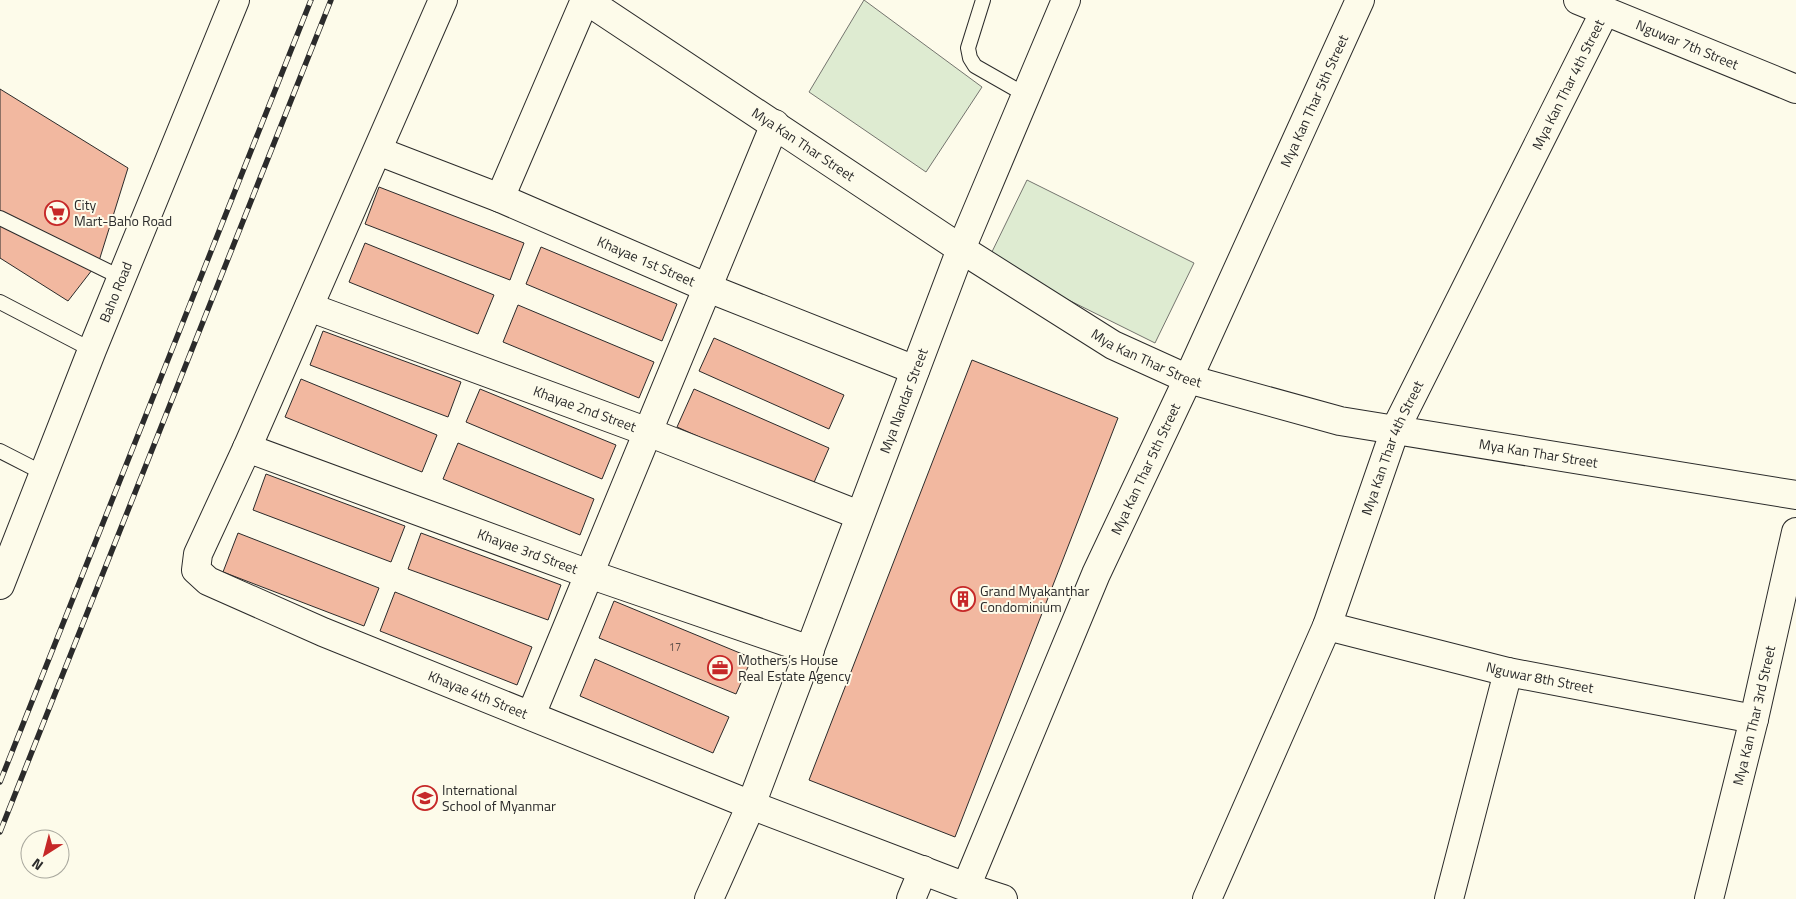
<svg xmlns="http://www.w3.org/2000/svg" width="1796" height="899" viewBox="0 0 1796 899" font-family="'Titillium Web',sans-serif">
  <rect width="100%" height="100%" fill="#fdfbea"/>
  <!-- green -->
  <path fill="#deebd1" stroke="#74746e" d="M864,0L982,87L926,172L809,92Z
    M1027,180L1194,263L1155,343L988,260Z"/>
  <!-- building -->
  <path fill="#f2b8a0" stroke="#2b2b2b" d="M0,89L128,168L99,261L68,301L0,258Z
    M379,187L524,243L510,280L365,224Z
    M365,243L494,295L478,334L349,282Z
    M541,247L677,304L662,341L526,284Z
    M518,305L654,362L639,398L503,342Z
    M323,331L461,382L448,417L310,365Z
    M714,338L844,395L829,429L699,371Z
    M972,360L1118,418L955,837L809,780Z
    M301,379L437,435L422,472L285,417Z
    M480,389L616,445L602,479L466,422Z
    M694,389L829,448L812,487L677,427Z
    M458,443L594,499L580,535L443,479Z
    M266,474L405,526L391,562L253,510Z
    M238,533L379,588L364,626L223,572Z
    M421,533L561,585L548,620L408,569Z
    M395,592L532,647L517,685L380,631Z
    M614,601L752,658L736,694L599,638Z
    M595,659L729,717L713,753L580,696Z"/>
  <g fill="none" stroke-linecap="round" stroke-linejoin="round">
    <defs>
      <path id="service" d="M983,0L968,48L970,58L975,66L1026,95
        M0,218L122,278
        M0,302L92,350
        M0,451L43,473"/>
      <g id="minor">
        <path id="s1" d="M443,0L247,448L198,554L196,570L208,581L323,632L751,805L966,887L1003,899"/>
        <path id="s2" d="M586,0L961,249L1113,345L1188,379L1340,421L1796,495"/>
        <path id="s3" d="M1578,0L1796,89"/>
        <path id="s4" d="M378,151L500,198L708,288L915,370"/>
        <path d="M500,198L585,0"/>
        <path id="s5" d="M309,307L648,432L859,515"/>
        <path id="s6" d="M247,448L589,574L810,650"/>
        <path id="s7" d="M1327,626L1508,672L1754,719"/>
        <path d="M531,715L775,124"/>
        <path id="s8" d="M966,887L1096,574L1188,379L1360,0"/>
        <path id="s9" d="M709,899L751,805L961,249L1066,0"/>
        <path d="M911,899L923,870"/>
        <path id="s10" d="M1207,899L1327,626L1395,430L1605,11"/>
        <path d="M1449,899L1508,672"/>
        <path id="s11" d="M1709,899L1754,719L1796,532"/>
      </g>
      <g id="secondary">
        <path id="s12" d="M0,585L92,350L235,0"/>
      </g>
    </defs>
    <!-- service casing -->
    <use href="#service" stroke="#2b2b2b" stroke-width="16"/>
    <!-- minor casing -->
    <use href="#minor" stroke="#2b2b2b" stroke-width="30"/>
    <!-- secondary casing -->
    <use href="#secondary" stroke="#2b2b2b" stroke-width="30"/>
    <!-- service -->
    <use href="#service" stroke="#fdfbea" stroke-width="14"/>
    <!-- minor -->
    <use href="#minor" stroke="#fdfbea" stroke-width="28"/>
    <!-- secondary -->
    <use href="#secondary" stroke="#fdfbea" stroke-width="28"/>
    <defs>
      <path id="rail" d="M0,782L311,0
        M0,832L331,0"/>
    </defs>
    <!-- rail casing -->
    <use href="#rail" stroke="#2b2b2b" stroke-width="5.5"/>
    <!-- rail -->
    <use href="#rail" stroke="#fdfbea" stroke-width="4" stroke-dasharray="11" stroke-linecap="butt"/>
  </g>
  <!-- icons -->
  <defs>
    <symbol id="supermarket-ring" viewBox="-11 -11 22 22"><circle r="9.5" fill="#fdfbea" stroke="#c62828" stroke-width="1.5"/><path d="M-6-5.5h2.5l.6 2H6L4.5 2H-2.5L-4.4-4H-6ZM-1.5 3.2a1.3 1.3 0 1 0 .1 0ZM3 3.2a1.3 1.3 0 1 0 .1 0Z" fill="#c62828"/></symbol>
    <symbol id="building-ring" viewBox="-11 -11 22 22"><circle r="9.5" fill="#fdfbea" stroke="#c62828" stroke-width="1.5"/><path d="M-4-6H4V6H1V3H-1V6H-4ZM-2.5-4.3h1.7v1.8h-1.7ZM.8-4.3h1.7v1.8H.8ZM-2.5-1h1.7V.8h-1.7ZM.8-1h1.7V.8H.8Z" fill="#c62828"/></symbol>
    <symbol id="office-ring" viewBox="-11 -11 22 22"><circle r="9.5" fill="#fdfbea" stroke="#c62828" stroke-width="1.5"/><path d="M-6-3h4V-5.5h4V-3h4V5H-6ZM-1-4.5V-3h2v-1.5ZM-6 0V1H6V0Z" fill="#c62828"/></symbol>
    <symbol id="school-ring" viewBox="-11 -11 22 22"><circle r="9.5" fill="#fdfbea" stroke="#c62828" stroke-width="1.5"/><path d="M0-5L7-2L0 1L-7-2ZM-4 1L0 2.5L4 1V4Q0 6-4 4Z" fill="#c62828"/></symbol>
  </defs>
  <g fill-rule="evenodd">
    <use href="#supermarket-ring" x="43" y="199" width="28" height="28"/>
    <use href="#building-ring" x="949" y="585" width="28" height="28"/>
    <use href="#office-ring" x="706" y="654" width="28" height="28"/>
    <use href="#school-ring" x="411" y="784" width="28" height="28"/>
  </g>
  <g text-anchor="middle" stroke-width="4" stroke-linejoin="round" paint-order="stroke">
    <!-- number labels -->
    <g font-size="11" fill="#5d4e48">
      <text x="675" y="651">17</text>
    </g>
    <!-- street labels -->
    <g font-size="14" fill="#2b2b2b" stroke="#fdfbea">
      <text dy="5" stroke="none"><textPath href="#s3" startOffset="118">Nguwar 7th Street</textPath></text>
      <text dy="5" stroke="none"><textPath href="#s10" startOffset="892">Mya Kan Thar 4th Street</textPath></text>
      <text dy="5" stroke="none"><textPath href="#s8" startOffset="860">Mya Kan Thar 5th Street</textPath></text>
      <text dy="5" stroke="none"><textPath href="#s2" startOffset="261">Mya Kan Thar Street</textPath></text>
      <text dy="5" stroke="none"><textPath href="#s4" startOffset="290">Khayae 1st Street</textPath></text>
      <text dy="5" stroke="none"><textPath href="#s12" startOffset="315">Baho Road</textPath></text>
      <text dy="5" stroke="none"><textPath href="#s2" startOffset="666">Mya Kan Thar Street</textPath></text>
      <text dy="5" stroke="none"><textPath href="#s9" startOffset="535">Mya Nandar Street</textPath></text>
      <text dy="5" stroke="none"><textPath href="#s5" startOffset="294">Khayae 2nd Street</textPath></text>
      <text dy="5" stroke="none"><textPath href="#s10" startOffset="488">Mya Kan Thar 4th Street</textPath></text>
      <text dy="5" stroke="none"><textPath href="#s2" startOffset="1071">Mya Kan Thar Street</textPath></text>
      <text dy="5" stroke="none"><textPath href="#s8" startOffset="455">Mya Kan Thar 5th Street</textPath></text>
      <text dy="5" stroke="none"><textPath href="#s6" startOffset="299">Khayae 3rd Street</textPath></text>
      <text dy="5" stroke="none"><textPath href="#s7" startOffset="219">Nguwar 8th Street</textPath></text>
      <text dy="5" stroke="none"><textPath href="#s1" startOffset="931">Khayae 4th Street</textPath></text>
      <text dy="5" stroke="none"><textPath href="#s11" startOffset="189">Mya Kan Thar 3rd Street</textPath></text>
    </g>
    <!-- poi labels -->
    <g font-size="14" fill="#2b2b2b" stroke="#fdfbea" text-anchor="start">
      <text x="74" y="210">City<tspan x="74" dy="16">Mart-Baho Road</tspan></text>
      <text x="980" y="596">Grand Myakanthar<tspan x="980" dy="16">Condominium</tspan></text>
      <text x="738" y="665">Mothers’s House<tspan x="738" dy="16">Real Estate Agency</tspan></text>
      <text x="442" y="795">International<tspan x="442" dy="16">School of Myanmar</tspan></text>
    </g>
  </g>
  <!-- north arrow -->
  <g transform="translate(45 854) rotate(216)"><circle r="24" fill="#fdfbea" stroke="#a9a89e"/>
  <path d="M0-4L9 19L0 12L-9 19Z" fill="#c62828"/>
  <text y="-8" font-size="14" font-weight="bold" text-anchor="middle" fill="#2b2b2b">N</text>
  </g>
</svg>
